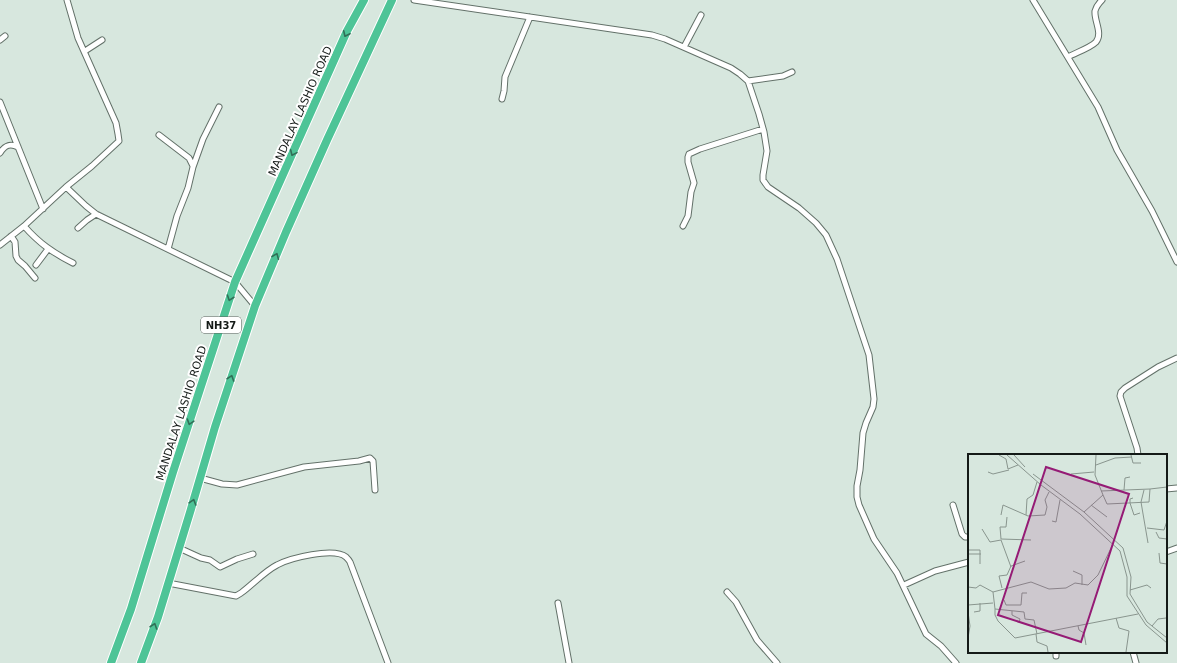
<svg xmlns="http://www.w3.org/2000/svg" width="1177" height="663" viewBox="0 0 1177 663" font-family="'DejaVu Sans',sans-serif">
  <rect width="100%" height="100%" fill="#d7e7de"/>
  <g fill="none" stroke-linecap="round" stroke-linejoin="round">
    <defs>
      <path id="minor" d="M67,0L78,38L116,123L118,134L119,141L92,166L66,187L86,206L96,214L235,282L255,306
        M414,0L652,35L665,39L731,68L740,74L748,81L759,114L764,132L767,151L763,175V180L768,187L799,208L816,223L826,235L837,259L869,355L874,399L873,407L866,423L863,433L860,470L857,486V497L859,505L874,539L897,573L926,634L941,646L956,663
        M1033,0L1098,107L1117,150L1152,211L1177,262
        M0,40L5,36
        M684,47L701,15
        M85,51L102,40
        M1068,57C1075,53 1090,48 1096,42C1103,33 1094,21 1095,11C1096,7 1099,3 1102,0
        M748,81L783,76L792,72
        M502,99L504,91L505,77L530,17
        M0,102L43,209
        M159,135L189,158L193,166
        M0,153C5,145 10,143 18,147
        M24,226C39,243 53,253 73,263
        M683,226L688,216L691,192L694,183L688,162V157L689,154L700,149L763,129
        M78,228L87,220L96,214
        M11,236L15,242L16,256L18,260L25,266L35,278
        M0,245L24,226L66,187
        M168,249L177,216L188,188L193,167L203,139L219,107
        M36,265L48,249
        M1138,455L1137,448L1120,396L1121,392L1125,388L1158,367L1177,358
        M200,478L222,484L237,485L304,467L359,461L370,458L373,461L375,490
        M1166,489L1177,488
        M953,505L962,534L965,537H969
        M179,548L201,558L210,560L220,567L237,559L253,554
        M1166,552L1177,548
        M168,583L236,596L241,593C252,585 265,571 277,565C290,558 334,547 346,557C348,559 349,560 350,562L388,663
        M904,585L935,571L969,562
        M727,592L736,602L757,640L777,663
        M558,603L569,663
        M1133,652L1136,663
        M1056,656V652"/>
      <path id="trunk" d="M111,663L131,609L173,472L235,282L347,31L364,0
        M141,663L158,617L191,509L215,427L255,306L286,232L327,140L392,0"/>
    </defs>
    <!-- minor casing -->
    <use href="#minor" stroke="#637169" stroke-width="7"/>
    <!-- trunk casing -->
    <use href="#trunk" stroke="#fff" stroke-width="10"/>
    <!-- minor -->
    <use href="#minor" stroke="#fff" stroke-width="5"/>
    <!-- trunk -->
    <use href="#trunk" stroke="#4ec497" stroke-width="8"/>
  </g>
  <!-- one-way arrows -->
  <defs><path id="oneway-chevron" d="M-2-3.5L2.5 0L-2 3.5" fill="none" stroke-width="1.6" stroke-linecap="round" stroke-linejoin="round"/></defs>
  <g stroke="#316f57">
    <use href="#oneway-chevron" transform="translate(346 34) rotate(115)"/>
    <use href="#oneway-chevron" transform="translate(293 153) rotate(114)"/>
    <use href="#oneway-chevron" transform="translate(276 256) rotate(-68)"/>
    <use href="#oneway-chevron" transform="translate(230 298) rotate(109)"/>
    <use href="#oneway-chevron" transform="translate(231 378) rotate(-71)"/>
    <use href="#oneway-chevron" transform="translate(190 422) rotate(108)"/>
    <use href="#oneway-chevron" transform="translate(193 502) rotate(-73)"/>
    <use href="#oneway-chevron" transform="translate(154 626) rotate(-71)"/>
  </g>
  <g text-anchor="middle" stroke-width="4" stroke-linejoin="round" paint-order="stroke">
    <!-- shield labels -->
    <rect fill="#fff" stroke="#5a5f5d" stroke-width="1" x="201" y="317" width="40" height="16" rx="3"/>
    <g font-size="10" font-weight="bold" fill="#141a17">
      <text x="221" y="329">NH37</text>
    </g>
    <!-- street labels -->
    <g font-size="11" fill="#141a17" stroke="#fff">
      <text transform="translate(300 111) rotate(-66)" y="4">MANDALAY LASHIO ROAD</text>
      <text transform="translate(181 413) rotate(-72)" y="4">MANDALAY LASHIO ROAD</text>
    </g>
  </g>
  <!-- overview -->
  <g transform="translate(968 454)">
    <rect width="199" height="199" fill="#d7e7de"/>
    <path fill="none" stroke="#89958e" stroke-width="1" d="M31,1L38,5L40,15L50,11M39,1L73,31L112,60L152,97L159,123V142L178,171L199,189M46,1L57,13M128,1L127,21L135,41M163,1L165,9H173M128,11L147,4L164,3M20,18L25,20L41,16M65,20L116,58L155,94L163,123L162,140L179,168L199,184M103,20L126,18M156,36L157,24L162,23M133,37L182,35M165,44L162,45V49L166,61L172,59M173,48L180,89M173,48L176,36M123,51L139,63M116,58L135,41L139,50L181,48L182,35L199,33M33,61L35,51L60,62L77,61L79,53L77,46L81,38M58,61L59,45L65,41L69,28M84,67L88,68L92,46M179,74L196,76L199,67M14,75L22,88L33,86L43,113M188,78L191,84L199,85M33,85L63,86M33,85L32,73H38L39,63M0,96H12V110M191,99L192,109L199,110M0,100H13M105,117L114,121V131M0,133L8,134L12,131L25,138L63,128L81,135L98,134L107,129L120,131L130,121L145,90M34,134L31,122L39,121L43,112L57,107M162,136L179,131L183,134M25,138L27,155L56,158L57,165L66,166L69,180M36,146L38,151H53L54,139H59M0,151L25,149M27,155V161L30,167L47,184L170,160M44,157V161L52,165L51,169M0,158L2,172L0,184M6,158L12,157V149M148,164L151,174L161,177L158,198M110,172L111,176L116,179L118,191M184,172L190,165L198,164M68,180L69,188L79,192L80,198"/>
    <path fill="#951b75" fill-opacity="0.15" stroke="#951b75" stroke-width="2" d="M78,13L161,40L113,188L30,161Z"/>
    <rect width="199" height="199" fill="none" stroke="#141a17" stroke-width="2"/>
  </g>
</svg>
